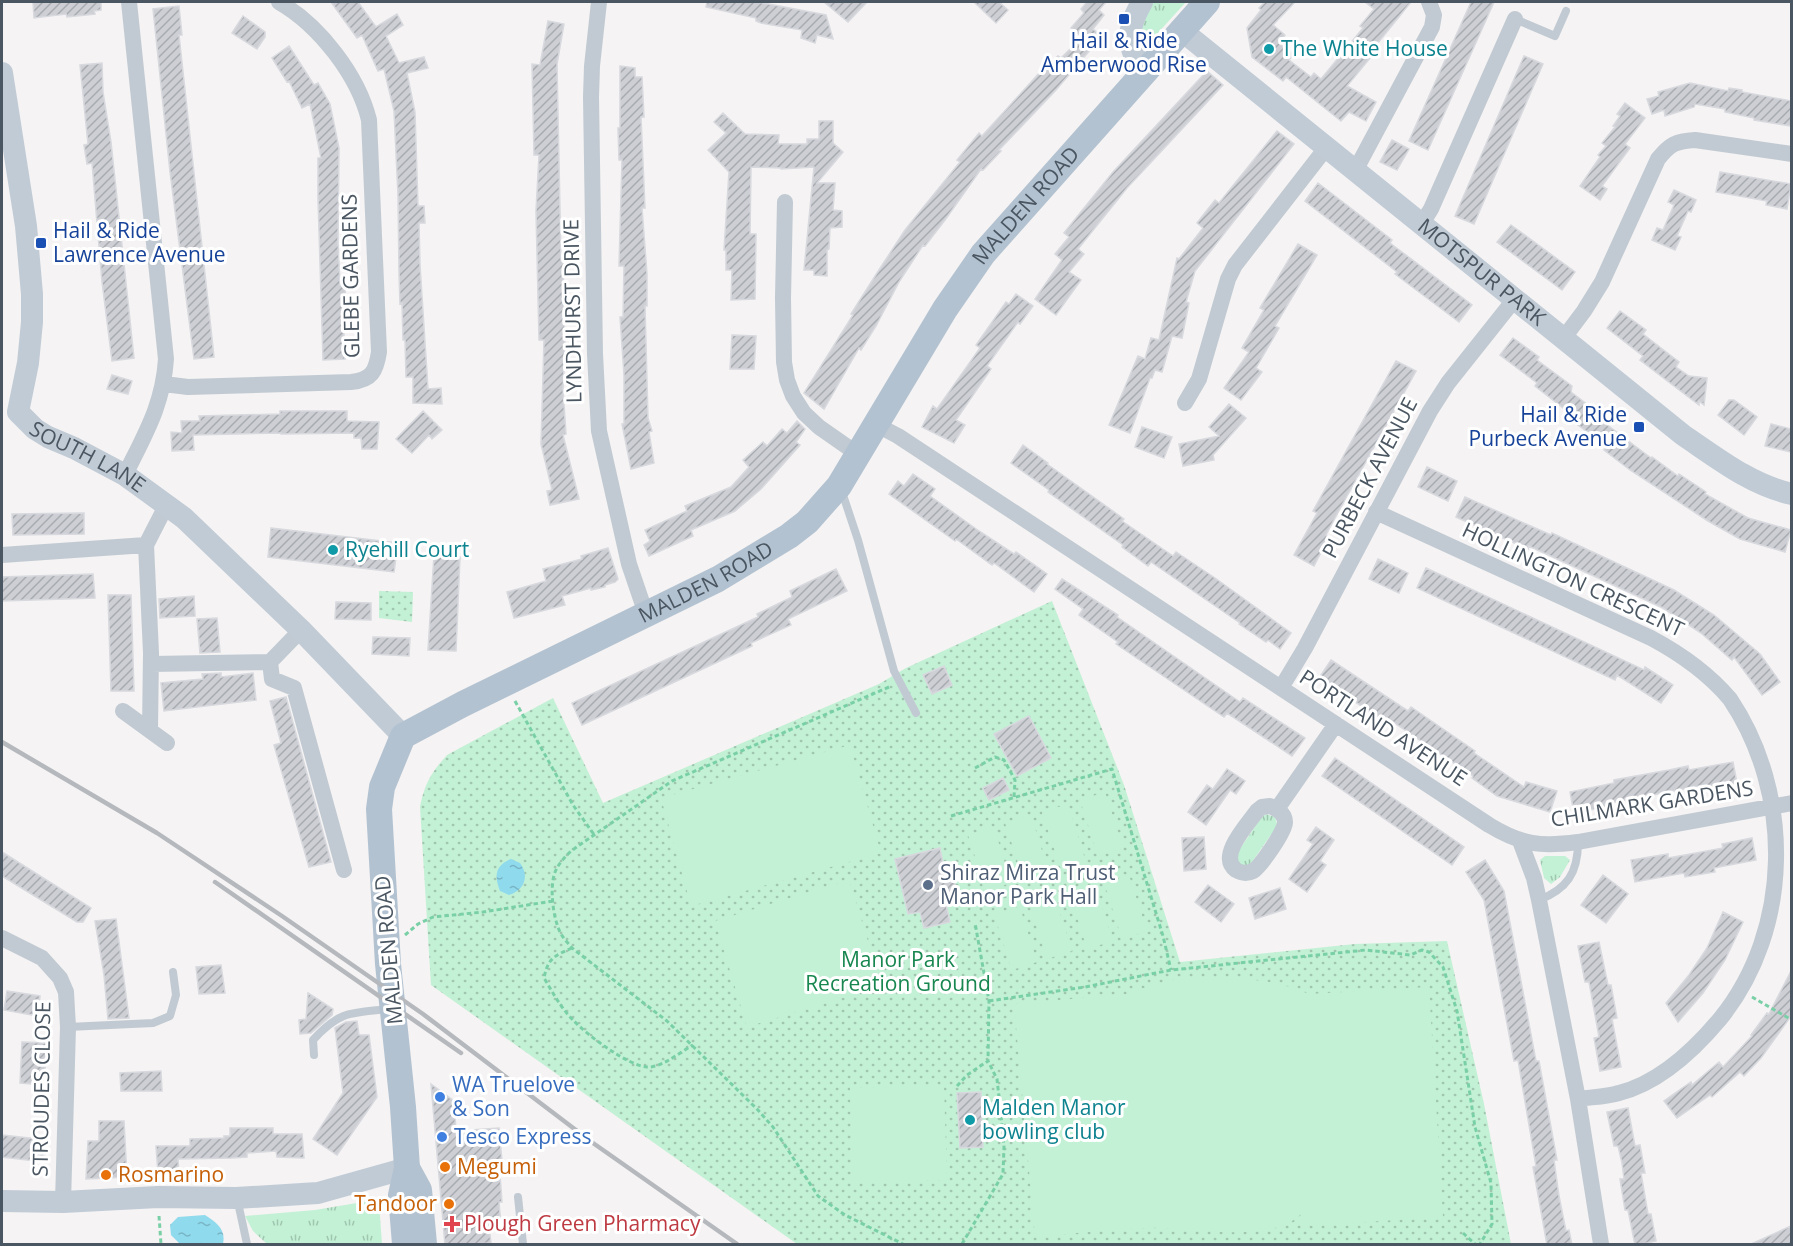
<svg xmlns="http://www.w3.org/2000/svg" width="1793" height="1246" viewBox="0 0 1793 1246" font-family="'Open Sans',sans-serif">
  <defs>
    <pattern id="grass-tufts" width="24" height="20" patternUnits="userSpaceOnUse" patternTransform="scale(1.5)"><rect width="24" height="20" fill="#c3f1d5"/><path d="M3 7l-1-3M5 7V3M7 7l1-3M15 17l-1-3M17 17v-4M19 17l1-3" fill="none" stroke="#a0c6b0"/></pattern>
    <pattern id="park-dots" width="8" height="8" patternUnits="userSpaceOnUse" patternTransform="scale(1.5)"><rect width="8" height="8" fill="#c3f1d5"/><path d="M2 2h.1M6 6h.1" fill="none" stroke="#a0c6b0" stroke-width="1.8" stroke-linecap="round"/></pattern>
    <pattern id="water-ripples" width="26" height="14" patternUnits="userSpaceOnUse" patternTransform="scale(1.5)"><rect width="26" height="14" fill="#90daee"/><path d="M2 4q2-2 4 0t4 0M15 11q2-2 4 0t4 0" fill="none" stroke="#78b4c4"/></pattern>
    <pattern id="building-hatch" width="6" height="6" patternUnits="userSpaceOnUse" patternTransform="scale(1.5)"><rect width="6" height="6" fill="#cdcfd5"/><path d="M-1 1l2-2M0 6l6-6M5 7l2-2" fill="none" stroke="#a8abb0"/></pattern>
  </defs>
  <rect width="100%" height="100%" fill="#f5f3f3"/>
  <!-- grass -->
  <path fill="url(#grass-tufts)" d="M1152,2H1186L1146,46L1141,45L1139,20Z
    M1266,814L1275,817L1277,824L1275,829L1252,862L1247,866L1238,864L1237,853L1261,818Z
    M1545,856H1565L1570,860L1560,877L1551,884L1544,878L1540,860Z
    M363,1202L379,1203L382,1244H267L253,1231L245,1216L315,1210Z"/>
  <!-- park -->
  <path fill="url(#park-dots)" d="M379,591L413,592L412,622L379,618Z
    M1052,601L1124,785L1180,962L1355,944L1447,941L1484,1104L1511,1244H797L431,985L420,807C425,783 431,773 447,755L553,698L603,803L879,684L906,668Z"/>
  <!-- pitch -->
  <path fill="#c3f1d5" d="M850,745L881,853L691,906L661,798Z
    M1105,792L1123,848L1098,856L1080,800Z
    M1068,804L1085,859L1060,867L1042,812Z
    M1031,815L1048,870L1023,878L1005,823Z
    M994,827L1011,883L986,891L968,835Z
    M1129,875L1147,931L1122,939L1104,883Z
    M849,880L882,986L747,1027L715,921Z
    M1095,886L1113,941L1087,949L1070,894Z
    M1054,895L1072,951L1047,959L1029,903Z
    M1020,907L1037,962L1012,970L994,914Z
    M1182,977C1225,978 1269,976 1309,994L1429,987L1443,1217L1303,1226L1302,1213C1272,1246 1187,1226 1146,1228C1109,1229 1072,1234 1035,1237L1014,1004L1129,994L1144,988Z
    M944,1086L947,1180L852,1182L850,1088Z"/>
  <!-- water -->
  <path fill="url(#water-ripples)" d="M511,859L520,863C530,876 524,891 509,895L500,891C494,876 495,865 511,859Z
    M205,1215C217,1223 226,1229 223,1244H180L171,1235L170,1225L178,1217Z"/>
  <!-- building -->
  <path fill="url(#building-hatch)" stroke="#d7d9de" stroke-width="1.5" d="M33,2H101V10L94,11L95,14L67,17L66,14L34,18Z
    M331,2H358L376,27L397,14L403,25L386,36L399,63L424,57L428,68L407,73L415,112L418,206H424L425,223H419L420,265L428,389L441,388L442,404L413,403V377H406L405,340H403L402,303L400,304L399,273L398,195L394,111L384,69L378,71L362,35L357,38Z
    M707,2H758L826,15L833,39L817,35L815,43L801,38L802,30L761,23L756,21V18L706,7Z
    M824,2H867L848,22Z
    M974,2H999L1008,10L996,23Z
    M1087,2H1106L1099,10L1104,15L1093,29L1102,36L1056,90L999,150L1001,151L983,170L981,169L945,220L925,246L923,245L899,282L876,326L861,350L859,348L824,409L804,393L853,315L851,314L877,273L905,230L960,162L957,160L979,133L982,136L1042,70L1058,56L1061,58L1082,37L1071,28L1084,13L1081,9Z
    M1265,2H1295L1273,25L1285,35L1279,43L1294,54L1289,60L1311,77L1314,73L1321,79L1363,28L1360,26L1374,9L1365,2H1411L1377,44L1380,46L1347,86L1376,102L1366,121L1349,112L1341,121L1286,77L1283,81L1252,57L1247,28L1261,10L1259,8Z
    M1471,2H1494L1428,150L1409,141Z
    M179,6L182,35H179L214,357L194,359L170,172L153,9Z
    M243,16L265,32V37L257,49L232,33Z
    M548,21L564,24L557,64L561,260H563L565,349L563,389L566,434L563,435L579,499L550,505L547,491L552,490L541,444L544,340H539L536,211L539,155H534L532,64L540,65Z
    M289,46L314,85L318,83L330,104L339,148L338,242L340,285L345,284L346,314H343L345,359L323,360L318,199V158H321L310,104L302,108L289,81L287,82L272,58Z
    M1524,56L1543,64L1474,224L1455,216Z
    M102,63L103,92L111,142L134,358L112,361L102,282L92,163L87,164L84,145L88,144L80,65Z
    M620,66L635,68V77H642L644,117H641L645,208H642L647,274V306H645L648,418L652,431L649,432L654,463L631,469L622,424H624V375L620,317H623L624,266H619L622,160H619L618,128H620Z
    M1207,71L1223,85L1127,188L1078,249L1084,254L1069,272L1081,280L1056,315L1035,299L1062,260L1055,254L1069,237L1064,233L1113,172Z
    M1690,83L1728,91L1729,88L1742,90V92L1791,101V126L1754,120V118L1725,112V109L1695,104L1694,107L1665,116L1664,110L1652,114L1647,99L1659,96L1658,92Z
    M1625,103L1645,118L1625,144L1630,148L1602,186L1607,189L1600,200L1580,186L1600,157L1598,155L1606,146L1602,143L1615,127L1613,126L1620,116L1617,114Z
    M723,113L745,134L779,135L778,144H807V139H819V121H833V143L843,152L817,183H835L833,210L842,211V227L830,228L829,249L827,250V276L814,275V270H804L814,167L781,169V168L751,167L750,234H756L755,299L731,300L732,270H726V250H724L729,172L708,150L726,133L714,122Z
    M1277,131L1294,144L1195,271L1186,302L1189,303L1182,338L1172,336L1162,372L1155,370L1152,378H1150L1130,433L1109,425L1138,356L1145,359L1151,338L1159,340L1177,258L1179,259L1203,228L1197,223L1215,200L1219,203Z
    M1392,140L1409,149L1397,170L1380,162Z
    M1720,172L1791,184L1787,209L1766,205L1767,201L1716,192Z
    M1318,183L1392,240L1390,243L1472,305L1459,322L1395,274L1397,272L1305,201Z
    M1674,190L1696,200L1691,212L1688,211L1677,236L1681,237L1675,250L1652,240L1657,228L1663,230L1674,205L1668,202Z
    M1511,225L1575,272L1562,290L1497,242Z
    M1298,244L1317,255L1275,326L1279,328L1256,368L1262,372L1241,400L1224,388L1249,352L1242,348L1264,310L1260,308Z
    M1016,294L1033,306L1020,324L1018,322L987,366L991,369L956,420L965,425L954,443L922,427L933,406L937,409L980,348L976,345L1006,302L1009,304Z
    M1620,311L1646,330L1643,334L1679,362L1676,367L1689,376L1707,378L1704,405L1699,401V405L1640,360L1643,356L1607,328Z
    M732,335L756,336L754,369H730Z
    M1513,338L1539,357L1537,360L1572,386L1571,392L1609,421L1606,424L1651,458L1652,457L1678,476L1679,474L1706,492L1705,494L1748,518L1791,530L1785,552L1740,539L1708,521L1630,470L1604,450L1606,446L1570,419L1572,415L1535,386L1537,383L1500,355Z
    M1396,361L1416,371L1335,518L1326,535L1329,537L1314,566L1294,555L1317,513L1313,511Z
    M112,375L132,381L128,394L107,389Z
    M1729,400H1734L1757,417L1744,435L1718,415Z
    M1229,404L1246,418L1213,455L1214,460L1183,466L1179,444L1219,436L1209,427Z
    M280,411H347V421L379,422L377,449H362L361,438H354V433L281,434V433L193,435L194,450L172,451L171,432L182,433L181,421H200L199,416L280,414Z
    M423,411L442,430L432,439L429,435L412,453L396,439Z
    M797,421L805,429L796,442L800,445L761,489L735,511L691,530L693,536L649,556L644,545L650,541L645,530L687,511L685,506L731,487L749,467L743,460L763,442L767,446L782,429L787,433Z
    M1771,424L1791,429V452L1765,446Z
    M1142,427L1172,437L1164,458L1135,447Z
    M1023,445L1048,463L1047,464L1124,519L1122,521L1173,556L1176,552L1215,578L1291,633L1280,649L1268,640L1266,642L1239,624L1240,623L1151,562L1148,566L1122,547L1123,545L1048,492L1049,490L1011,463Z
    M1427,467L1457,481L1448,501L1418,487Z
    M913,474L935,489L930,496L979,531L1014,554L1016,552L1047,574L1034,592L994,563L992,565L956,539L955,541L889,494L898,481L904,486Z
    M1465,497L1551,535L1552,533L1674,590L1714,615L1760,654L1780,682L1762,695L1734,657L1732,660L1701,633L1663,608L1529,546L1528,549L1456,517Z
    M84,513V534L13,535L12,514Z
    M271,528L398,543L394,572L268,557Z
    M608,548L618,579L615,582L605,585V587L591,590V588L562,596L565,605L514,618L507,592L546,581L543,569L582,559L581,556Z
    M434,555L460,557L456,651L428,650Z
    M1378,559L1408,573L1399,593L1369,579Z
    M1426,568L1644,670L1645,667L1673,685L1661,703L1617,675L1615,680L1417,588Z
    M836,569L847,591L788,619L791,625L751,643L752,646L582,725L572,703L758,617L757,614L792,597L790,591Z
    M93,574L95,598L2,601V577Z
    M1062,579L1118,615L1117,617L1240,702L1243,698L1305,738L1292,756L1227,713L1224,717L1116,644L1118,642L1079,615L1083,609L1055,589Z
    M108,595H131L134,691H111Z
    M194,596L195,616L160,618L159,599Z
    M336,602L371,603V620L335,619Z
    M217,618L220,652L200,653L197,619Z
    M373,637L410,638L409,656L372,654Z
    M1331,660L1408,711L1411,707L1475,751L1474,753L1524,787L1526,782L1557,791L1550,812L1497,796L1472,778L1473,776L1387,718L1384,721L1319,678Z
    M944,666L952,685L932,694L923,675Z
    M221,673V677L253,673L256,700L164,711L161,683L203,679L202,674Z
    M286,697L331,862L309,867L274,745L281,743L270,701Z
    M1029,716L1051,758L1017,776L994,734Z
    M1335,758L1464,847L1452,865L1322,776Z
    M1733,762L1737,783L1705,789V785L1605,804L1606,807L1574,813L1570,792L1614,783V780L1669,770L1688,766L1689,770Z
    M1227,769L1245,781L1236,794L1230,790L1206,825L1188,812L1207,785L1213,789Z
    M1003,778L1009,790L989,800L983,788Z
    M1316,827L1334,840L1320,861L1326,865L1307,892L1289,879L1313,844L1307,840Z
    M1204,837L1206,869L1184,871L1182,838Z
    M1752,838L1756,860L1714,868L1715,872L1685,877L1684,873L1635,882L1631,860L1668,854V858L1696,853L1723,848L1722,844Z
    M940,848L945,873L952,872L958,897L945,900L950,922L924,928L920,912L908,914L895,859Z
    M2,852L91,908L83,922H77L2,876Z
    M1485,860L1504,891L1536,1061H1539L1557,1160H1554L1559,1196L1566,1231L1569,1230L1572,1245H1547L1533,1167L1536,1166L1521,1078L1518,1060L1514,1061L1484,900L1466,872Z
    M1603,875L1628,894L1606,923L1581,905Z
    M1208,885L1234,904L1221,922L1195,902Z
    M1280,888L1286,909L1255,919L1249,898Z
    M1723,912L1743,922L1725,960L1703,993L1678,1022L1666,1003L1689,975L1707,948Z
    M116,919L129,1018L108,1019L104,975L95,921Z
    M1599,942L1608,985H1611L1617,1018L1612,1019L1621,1067L1600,1071L1594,1038L1599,1037L1589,982H1585L1578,946Z
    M221,965L225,993L199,994L196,967Z
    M1791,971V1016L1761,1058L1744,1076L1740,1072L1712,1097L1710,1095L1677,1118L1664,1101L1691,1082L1692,1085L1719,1062L1723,1067L1752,1036L1751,1035L1767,1013L1769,1014Z
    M7,991L40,996L38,1016L4,1010Z
    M308,993L333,1009L332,1015L311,1033L300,1034L299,1020L306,1019Z
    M357,1021L359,1035H369L377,1097L337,1155L313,1139L343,1093L335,1028L346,1022Z
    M22,1042L47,1043L44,1085L20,1083Z
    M161,1071L162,1091H121L120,1073Z
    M431,1084L454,1101L456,1131L499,1128L502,1161H499L502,1202H499L501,1225L489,1226L491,1243L445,1245Z
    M981,1092L983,1147L960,1148L957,1093Z
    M1628,1108L1635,1146L1640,1145L1645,1173H1641L1648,1214H1651L1656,1241L1638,1245H1635L1628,1210H1625L1620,1179H1624L1622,1163L1618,1146H1614L1607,1112Z
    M99,1121H124L127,1177L86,1179L88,1141H99Z
    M230,1128H273V1134H302L304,1158L277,1157L276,1151L247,1153V1157L232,1158L178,1159L179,1174H158L156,1146H190V1139L224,1138V1136H230Z
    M2,1135L47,1140L44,1162L2,1157Z
    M1791,1226V1245H1749Z"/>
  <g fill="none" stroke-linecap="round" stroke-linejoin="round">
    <!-- path -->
    <path stroke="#7ad0a6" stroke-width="3" stroke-dasharray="4.5 3" stroke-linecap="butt" d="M889,687L672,781L571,851C564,858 557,865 554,875C550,891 553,917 560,932C563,938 568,943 572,948L667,1021L757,1109L773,1127L818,1196L845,1215L903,1244
      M515,701L573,805L595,836
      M975,768L995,757L1004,760L1015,780L1014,798
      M951,816L1112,769L1163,936L1171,970
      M405,935L418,924L433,917L483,912L553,901
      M572,948C554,956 548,958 544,978C553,993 561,1008 573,1020C586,1034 628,1066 647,1067C662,1068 680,1052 693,1045
      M1752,997L1792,1020
      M989,1001L1085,987L1171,970L1366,950L1410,955L1422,950L1429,952L1443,967L1457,1011L1475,1127L1491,1183L1492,1224L1480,1244
      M957,1086L967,1075L988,1061L989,1001L975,923
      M159,1216L161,1244
      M1463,1233L1475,1244
      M962,1244L1003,1174L1004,1147L1001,1116L997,1079L988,1061"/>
    <!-- lane -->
    <path stroke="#c1cad2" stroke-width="8" d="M1515,19L1555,36L1566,11
      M841,489L858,540L894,671L916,713
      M1539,900C1567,889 1578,873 1578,842
      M68,1027L153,1023L170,1016L176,995L173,972
      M314,1055L313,1040C340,1010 352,1013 389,1009
      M518,1197L523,1244
      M237,1198L247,1244"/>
    <!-- street -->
    <path stroke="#c1cad2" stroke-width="16" d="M599,2L592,66L591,97L595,354L599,431L629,564L646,614
      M1355,171L1432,27L1434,15L1429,2
      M785,202L783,298L784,362L787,380L793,396L804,413L819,427L859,455
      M1421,225L1431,209L1515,19
      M1563,339L1584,311L1602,282L1658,159C1670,144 1676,141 1695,140L1792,154
      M164,384L188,387L351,382C372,380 376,371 379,352L369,120C358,75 319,25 279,2
      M1185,403L1199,379L1228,279L1235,265L1326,148
      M877,425L898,436L1489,825C1522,845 1541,847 1578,842L1792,803
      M125,475C145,434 163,405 166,359L129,2
      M1376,512L1651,638C1681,654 1708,673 1730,699C1793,793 1793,929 1720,1019C1694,1050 1659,1083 1619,1093C1606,1097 1591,1097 1578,1099
      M2,555L146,545
      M270,662L272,679L294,688L344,870
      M151,664L270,662L301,630
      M1281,688L1305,648L1430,411L1448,383L1514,300
      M123,711L167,743
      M150,730L151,653L146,545L167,504
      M1270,806C1277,809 1285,813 1285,822C1286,830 1260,867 1253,871C1247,874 1241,873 1236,870C1217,856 1248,824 1257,811L1262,807Z
      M1277,809L1336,724
      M1520,841L1534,878L1539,900L1578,1099L1601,1244
      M2,938L42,958L60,978L66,992L68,1027L63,1202"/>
    <!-- secondary -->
    <g stroke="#c1cbd6" stroke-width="22">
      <path d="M1142,2C1127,28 1125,46 1144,71"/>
      <path id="s1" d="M1181,30L1683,435C1717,458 1751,485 1792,494"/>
      <path id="s2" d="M2,73L26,226L32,294V322L28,363L18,412L35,429L48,437L74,448L125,475L184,518L301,630L403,736"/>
      <path d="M2,1201L63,1202L158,1197L236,1198L318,1193L407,1168"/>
    </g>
    <!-- primary -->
    <g stroke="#b3c2d1" stroke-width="26">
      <path d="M407,1168L419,1190L424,1244"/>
      <path id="s3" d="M405,1244L401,1195L407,1168L403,1107L388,964L379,809L382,787L403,736L463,704L718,579L789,536L807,522L839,486L945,309L983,254L1207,2"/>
    </g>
    <!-- rail -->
    <path stroke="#b5b8bd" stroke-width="4.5" d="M2,742L157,833L282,916L423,1014L593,1143L737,1244
      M215,882L461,1053"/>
  </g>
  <!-- markers -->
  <g fill="#1a4fb4" stroke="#fff" stroke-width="2">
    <rect x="1118" y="13" width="12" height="12" rx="3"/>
    <rect x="35" y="237" width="12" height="12" rx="3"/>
    <rect x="1633" y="421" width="12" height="12" rx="3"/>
  </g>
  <g fill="#0f9aa8" stroke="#fff" stroke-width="2">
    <circle cx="1269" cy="49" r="6"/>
    <circle cx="333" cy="550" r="6"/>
    <circle cx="970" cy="1120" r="6"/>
  </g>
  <circle fill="#5c6f8a" stroke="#fff" stroke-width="2" cx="928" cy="885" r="6"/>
  <g fill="#3f7fe0" stroke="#fff" stroke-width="2">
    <circle cx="440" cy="1097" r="6"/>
    <circle cx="442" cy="1137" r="6"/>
  </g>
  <g fill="#e8710a" stroke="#fff" stroke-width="2">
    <circle cx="445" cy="1167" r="6"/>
    <circle cx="106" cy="1175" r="6"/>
    <circle cx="449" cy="1204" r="6"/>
  </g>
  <path fill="#e0444e" stroke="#fff" stroke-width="2" d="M449 1215h6v6h6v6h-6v6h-6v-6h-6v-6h6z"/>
  <g text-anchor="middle" stroke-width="6" stroke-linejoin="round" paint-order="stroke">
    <!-- transit labels -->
    <g font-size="21" fill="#164399" stroke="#fff">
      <text x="1124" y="48">Hail &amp; Ride<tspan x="1124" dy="24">Amberwood Rise</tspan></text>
      <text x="53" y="238" text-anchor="start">Hail &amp; Ride<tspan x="53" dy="24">Lawrence Avenue</tspan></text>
      <text x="1627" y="422" text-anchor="end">Hail &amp; Ride<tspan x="1627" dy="24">Purbeck Avenue</tspan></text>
    </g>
    <!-- culture labels -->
    <g font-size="21" fill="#0d838f" stroke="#fff" text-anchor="start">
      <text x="1281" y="56">The White House</text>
      <text x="345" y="557">Ryehill Court</text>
      <text x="982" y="1115">Malden Manor<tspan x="982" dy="24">bowling club</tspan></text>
    </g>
    <!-- street labels -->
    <g font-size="21" fill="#4a5661" stroke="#fff">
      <text dy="7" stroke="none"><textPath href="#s3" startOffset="1358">MALDEN ROAD</textPath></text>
      <text dy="7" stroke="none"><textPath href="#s1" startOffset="386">MOTSPUR PARK</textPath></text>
      <text transform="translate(351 276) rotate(-91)" y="7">GLEBE GARDENS</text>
      <text transform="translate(573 311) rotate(-91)" y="7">LYNDHURST DRIVE</text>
      <text dy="7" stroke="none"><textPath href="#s2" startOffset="426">SOUTH LANE</textPath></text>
      <text transform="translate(1370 478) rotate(-62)" y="7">PURBECK AVENUE</text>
      <text transform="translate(1573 580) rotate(25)" y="7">HOLLINGTON CRESCENT</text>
      <text dy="7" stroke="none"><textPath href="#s3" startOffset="854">MALDEN ROAD</textPath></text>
      <text transform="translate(1383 728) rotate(33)" y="7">PORTLAND AVENUE</text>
      <text transform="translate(1652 804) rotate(-9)" y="7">CHILMARK GARDENS</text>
      <text transform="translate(389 950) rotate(-95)" y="7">MALDEN ROAD</text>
      <text transform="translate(42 1089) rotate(-89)" y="7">STROUDES CLOSE</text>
    </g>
    <!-- service labels -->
    <g font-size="21" fill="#4e5e75" stroke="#fff" text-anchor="start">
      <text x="940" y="880">Shiraz Mirza Trust<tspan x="940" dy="24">Manor Park Hall</tspan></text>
    </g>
    <!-- park labels -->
    <g font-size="21" fill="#17864f" stroke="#fff">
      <text x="898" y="967">Manor Park<tspan x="898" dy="24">Recreation Ground</tspan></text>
    </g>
    <!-- shop labels -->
    <g font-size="21" fill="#366cbe" stroke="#fff" text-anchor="start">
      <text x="452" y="1092">WA Truelove<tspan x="452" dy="24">&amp; Son</tspan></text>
      <text x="454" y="1144">Tesco Express</text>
    </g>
    <!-- food labels -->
    <g font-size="21" fill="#c56008" stroke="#fff" text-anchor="start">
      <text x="457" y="1174">Megumi</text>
      <text x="118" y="1182">Rosmarino</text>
      <text x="437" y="1211" text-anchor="end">Tandoor</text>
    </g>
    <!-- health labels -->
    <g font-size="21" fill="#be3a42" stroke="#fff" text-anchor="start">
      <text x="464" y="1231">Plough Green Pharmacy</text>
    </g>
  </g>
  <!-- border -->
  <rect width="1793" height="1246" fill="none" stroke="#4a5661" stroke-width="6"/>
</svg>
